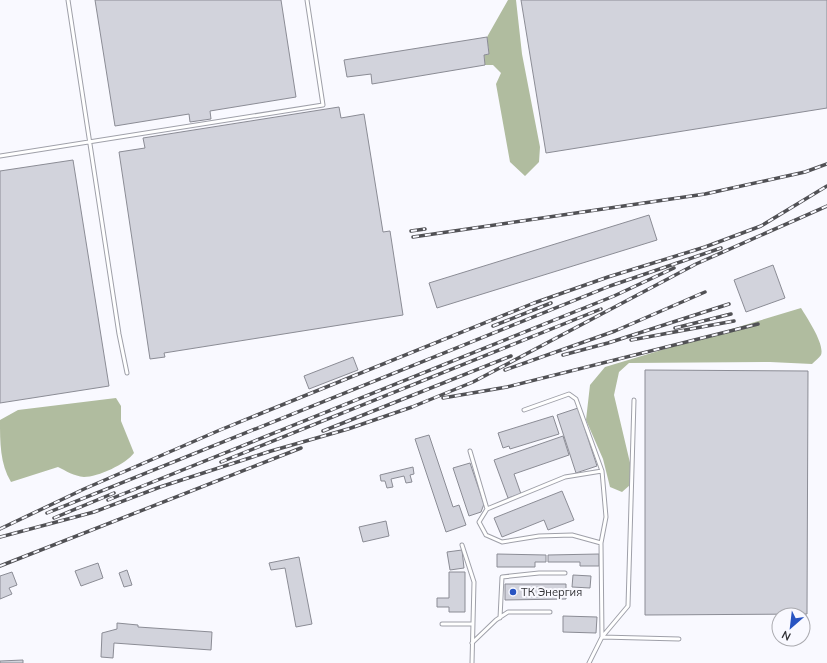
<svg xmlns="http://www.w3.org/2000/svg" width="827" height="663" viewBox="0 0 827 663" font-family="Mulish,sans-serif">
  <rect width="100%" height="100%" fill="#f9f9ff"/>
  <!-- forest -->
  <path fill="#b0bc9f" d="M508,0H516L522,54L540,147L539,162L525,176L510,162L496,84L501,73L493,65H485L484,55L489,54L487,37Z
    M801,308C807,318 825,344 821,355C819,358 815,361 812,364L770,362L629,363L619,372L614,395L631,467L630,485L622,492L610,487L603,459L586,420L590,385L605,367Z
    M116,398L121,406V421L134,453C126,464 98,477 84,477C74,476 66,471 58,467L11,482C0,464 0,442 0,420L18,410Z"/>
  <!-- building -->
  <path fill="#d2d3dc" stroke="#8b8c95" d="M95,0H281L296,97L210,111L211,119L190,122L189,114L115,126Z
    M521,0H827V108L546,153Z
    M487,37L489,54L484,55L485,65L372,84L371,74L347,77L344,60Z
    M339,107L341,118L364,114L383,232L390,231L403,315L164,353L165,357L150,359L119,152L145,148L143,138Z
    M73,160L109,386L0,403V171Z
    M649,215L657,240L437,308L429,283Z
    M773,265L785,298L746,312L734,280Z
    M353,357L358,370L309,389L304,376Z
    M645,370L808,371L807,614L645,615Z
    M578,408L597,466L576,473L557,415Z
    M553,416L559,434L510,449L509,446L503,448L498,433Z
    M429,435L453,507L459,505L466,525L446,532L415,439Z
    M563,436L569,455L514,474L521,494L508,498L494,460Z
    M470,463L484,504L481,512L469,516L453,468Z
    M413,467L414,474L410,475L412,482L406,483L404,476L391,479L393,487L387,488L385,481H381L380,475Z
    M562,491L574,520L548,530L544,520L502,537L494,518Z
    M386,521L389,536L363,542L359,527Z
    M462,550L464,568L450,570L447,552Z
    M497,554L546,555V562H535V567H497Z
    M599,554V566H580V562H548V555Z
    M299,557L312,624L296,627L285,568L271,570L269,563Z
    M98,563L103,578L81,586L75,571Z
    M127,570L132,585L124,587L119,573Z
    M12,572L17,585L9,588L12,594L0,599V576Z
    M449,572H465V612H449V607H437V598H449Z
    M573,575L591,576L590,588L572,587Z
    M505,584H566V599L505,600Z
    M563,616L597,617L596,633L563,632Z
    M117,623L138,625V627L212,632L211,650L114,643L113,658L101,657L102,633L117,629Z
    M23,660V663H0V661Z"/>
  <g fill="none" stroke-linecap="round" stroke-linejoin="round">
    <defs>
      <path id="lane" d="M68,0L119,334L127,373
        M0,156L323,105L307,0
        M524,410L569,394L576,399L602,471L565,477L487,509L479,522L486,535L502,542L539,536L572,535L601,543L602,637L589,663
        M470,451L487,509
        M601,543L606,517L602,471
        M462,545L474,582L472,663
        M500,618L502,577L539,573H565
        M442,624H473
        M602,637L628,606L634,400
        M602,637L679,639
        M472,643L496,620L508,612H550"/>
    </defs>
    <!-- lane casing -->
    <use href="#lane" stroke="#9fa0a9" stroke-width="5"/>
    <!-- lane -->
    <use href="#lane" stroke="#fff" stroke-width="3"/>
    <defs>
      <path id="rail" d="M411,231L425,229
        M413,237L705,194L805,172L827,164
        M493,326L551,303
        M675,328L731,314
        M631,340L734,321
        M563,355L608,343L729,304
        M505,370L615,331L705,292
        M443,398L507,387L758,324
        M323,431L511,356
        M221,462L601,309
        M108,500L614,296L674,268
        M47,513L610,286L721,248
        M54,518L114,493
        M0,529L84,489L220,430L534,303L608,277L705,247L761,226L827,186
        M0,537L94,512L160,487L271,451L348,429L412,407L473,382L696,264L827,206
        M0,566L301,448"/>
    </defs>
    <!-- rail casing -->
    <use href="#rail" stroke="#515155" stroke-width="3.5"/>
    <!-- rail -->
    <use href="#rail" stroke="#f9f9ff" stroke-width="2" stroke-dasharray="6" stroke-linecap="butt"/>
  </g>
  <!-- markers -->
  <circle fill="#2854c2" stroke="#f9f9ff" stroke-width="1.5" cx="513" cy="592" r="4"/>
  <g text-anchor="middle" stroke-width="4" stroke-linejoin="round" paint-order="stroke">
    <!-- poi labels -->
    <g font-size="11" fill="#333337" stroke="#f9f9ff" text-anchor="start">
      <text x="521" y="596">ТК Энергия</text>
    </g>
  </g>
  <!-- north arrow -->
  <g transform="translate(791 627) rotate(208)"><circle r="19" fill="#f9f9ff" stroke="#aaaaaf"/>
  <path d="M0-3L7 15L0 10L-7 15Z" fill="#2854c2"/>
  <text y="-6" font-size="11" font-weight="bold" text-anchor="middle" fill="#333337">N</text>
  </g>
</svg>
